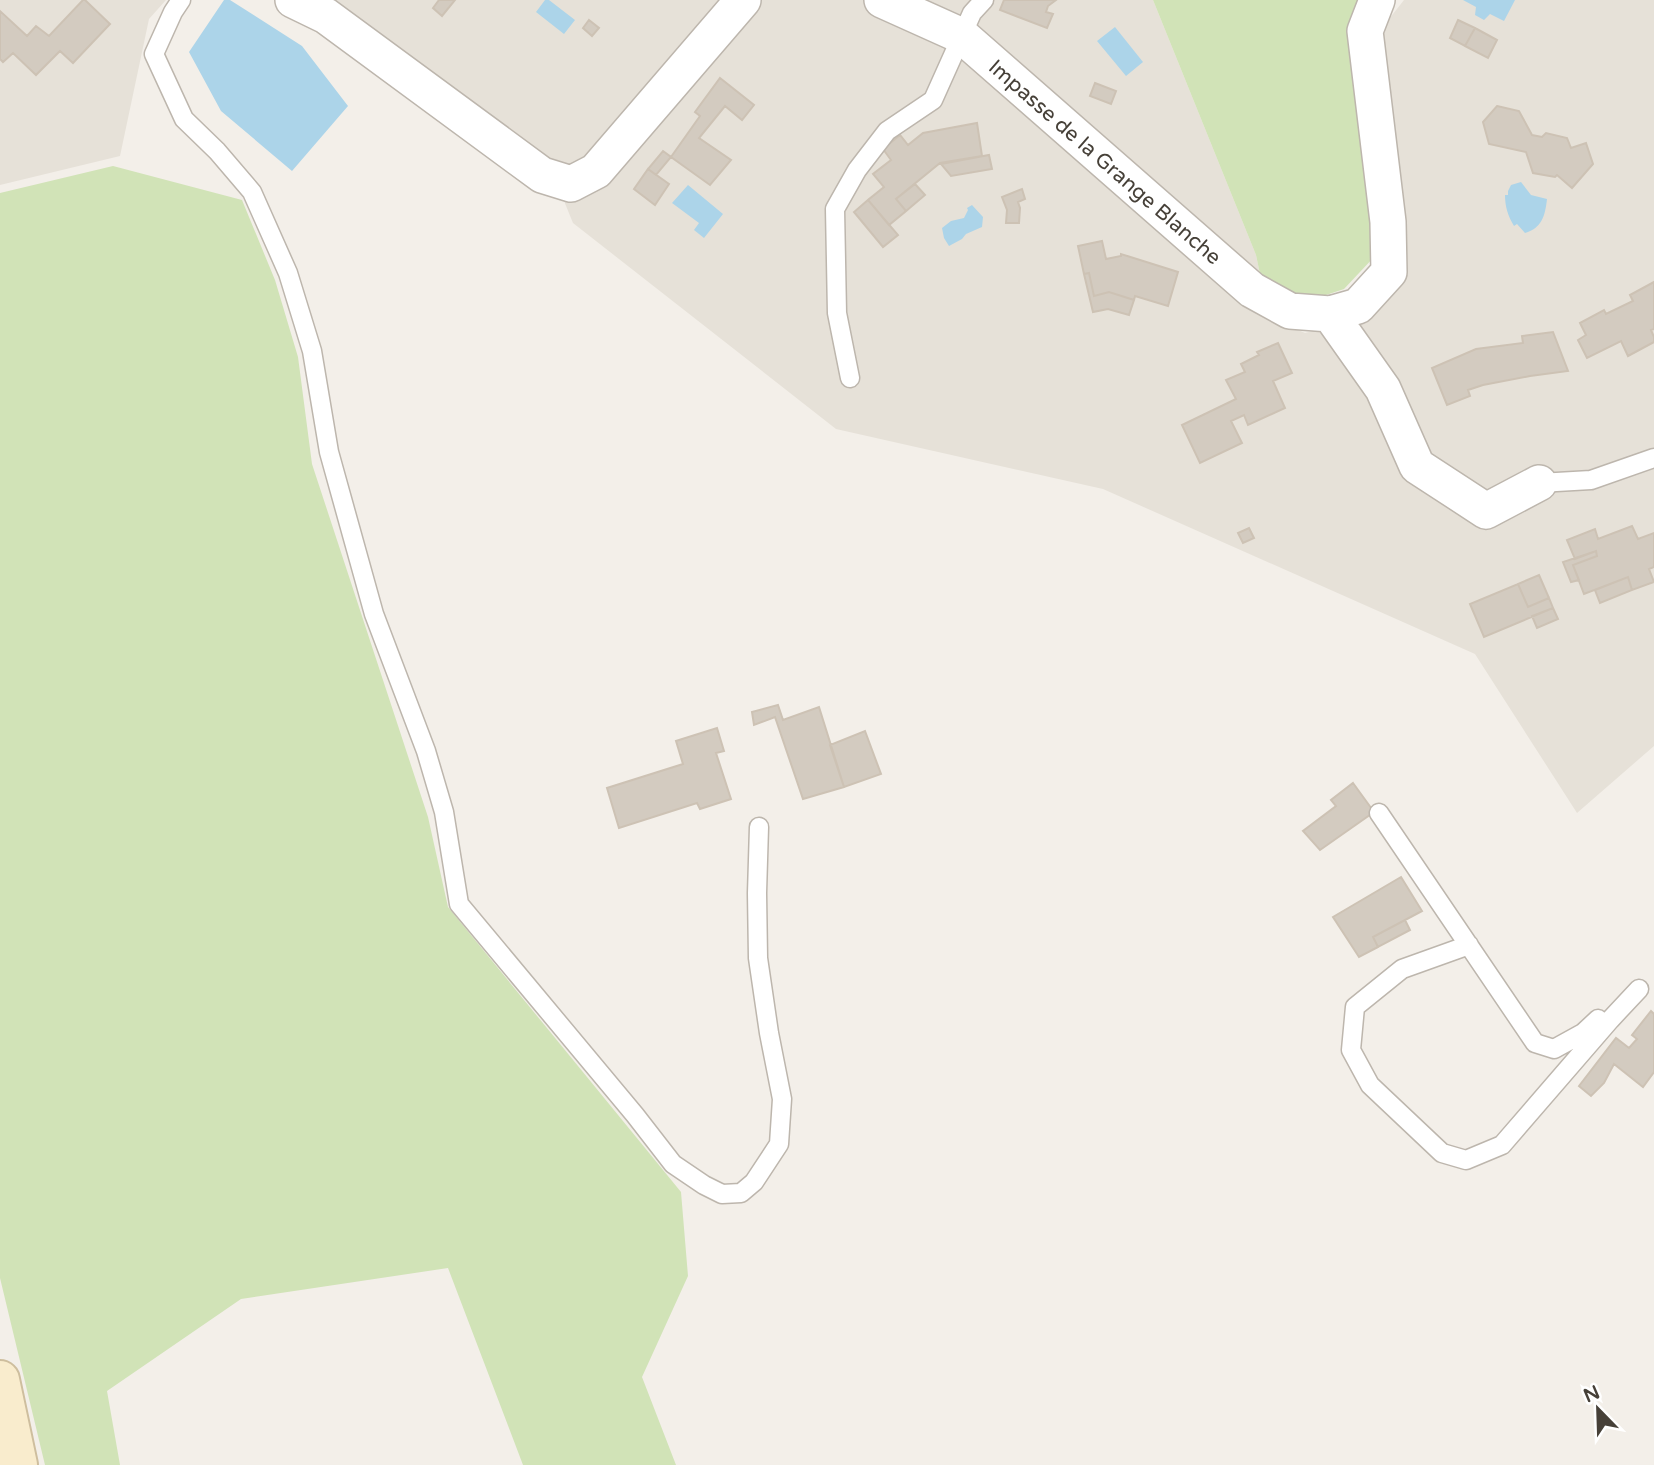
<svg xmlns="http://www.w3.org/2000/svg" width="1654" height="1465" viewBox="0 0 1654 1465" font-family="'Varela Round',sans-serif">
  <rect width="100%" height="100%" fill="#f3efe9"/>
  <!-- residential -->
  <path fill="#e6e1d8" d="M0,0H166L149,19L120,156L0,185Z
    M322,0H1153L1256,255L1260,274L1254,310L1305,333L1367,317L1405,266L1378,33L1404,0H1654V746L1577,813L1475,654L1103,489L836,429L573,223L549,164Z"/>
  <!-- green -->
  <path fill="#d1e3b7" d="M1153,0H1358L1352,15L1375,206V256L1344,289L1317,298L1277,295L1260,274L1256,255Z
    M113,166L242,200L275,280L298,357L312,464L428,817L448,907L681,1192L688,1276L642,1377L676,1465H523L448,1268L241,1299L107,1391L120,1465H45L0,1278V193Z"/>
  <!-- water -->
  <path fill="#acd4e9" d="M224,0H230L302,46L348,106L292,171L221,111L189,52Z
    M545,0H549L575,20L564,34L536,12Z
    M1463,0H1515L1504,21L1490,14L1484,20L1475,15L1476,7Z
    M1115,27L1143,62L1126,76L1097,41Z
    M1521,182L1531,195L1547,199C1545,216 1542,228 1525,233L1517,224L1514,226C1508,216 1505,207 1505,195H1508V191L1511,185Z
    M688,185L723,214L704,238L694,230L699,223L672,203Z
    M972,205L983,217L982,227L966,234L962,239L949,246L944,238L942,228L951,221L964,218L968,210L967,208Z"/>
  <!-- building -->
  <path fill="#d3cbc0" stroke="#cdc2b4" stroke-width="2" d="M83,0H85L110,24L73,63L60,51L36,75L13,53L3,62L0,59V11L27,36L36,26L49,36Z
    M439,0H455L442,16L433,8Z
    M1004,0H1056L1048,6L1046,12L1053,14L1047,28L1000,10Z
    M589,20L599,28L592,36L583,28Z
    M1458,20L1475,28L1465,46L1450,38Z
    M1475,28L1497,40L1488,58L1465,46Z
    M720,78L754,105L742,120L725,106L699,138L731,160L710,185L671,157L700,116L695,112Z
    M1095,83L1116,91L1111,104L1090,96Z
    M1497,106L1519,111L1532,135L1542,137L1546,133L1567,138L1571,148L1586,143L1593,164L1572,188L1557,175L1555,177L1533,173L1526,152L1489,144L1483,122Z
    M977,123L982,156L940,163L896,199L906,211L889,225L868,200L884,187L873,174L891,160L883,149L900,135L908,145L923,133Z
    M663,151L671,157L656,175L648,169Z
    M989,155L992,169L951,176L941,164Z
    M648,169L669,184L655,205L634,189Z
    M915,184L925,195L906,211L896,199Z
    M1022,189L1025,199L1018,202L1020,208L1019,223H1006L1007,210L1002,197Z
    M868,200L898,235L883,247L854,212Z
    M1102,241L1106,259L1121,256V254L1178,272L1168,306L1135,296L1134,300L1109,292L1094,296L1089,273L1084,274L1078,246Z
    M1089,273L1094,296L1109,292L1134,300L1129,315L1108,309L1093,312L1084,274Z
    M1654,282V329L1651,330L1654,337V342L1628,356L1621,341L1587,358L1578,340L1586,335L1580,323L1604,310L1606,314L1633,301L1630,295Z
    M1553,332L1568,371L1530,376L1483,385L1468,390L1470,396L1447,405L1432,368L1476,349L1523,343L1522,336Z
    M1278,343L1292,373L1273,381L1285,408L1248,425L1244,415L1231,421L1242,443L1200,463L1182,425L1236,399L1226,380L1245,372L1241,364L1259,355L1257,352Z
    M1632,526L1638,539L1654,533V567L1649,569L1654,582L1632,590L1628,577L1584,594L1573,565L1597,556L1596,551L1575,559L1567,540L1595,529L1598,539Z
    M1249,528L1254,538L1243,543L1238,533Z
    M1596,551L1597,556L1573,565L1579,580L1571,582L1563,562Z
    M1539,575L1549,598L1528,607L1518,584Z
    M1628,577L1632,590L1600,603L1595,590Z
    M1518,584L1528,607L1549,598L1553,608L1484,637L1470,604Z
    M1553,608L1558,619L1537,628L1532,616Z
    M778,705L783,720L819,707L844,787L803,799L775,717L754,725L752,712Z
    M717,728L724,751L716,753L731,799L700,809L697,803L619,828L607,788L683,764L676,741Z
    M865,731L881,774L844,787L830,745Z
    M1353,783L1374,812L1320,850L1303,831L1336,806L1331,800Z
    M1401,877L1422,911L1373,937L1378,947L1359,957L1333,917Z
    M1405,920L1410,930L1378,947L1373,937Z
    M1651,1011L1654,1014V1072L1643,1087L1614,1064L1604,1083L1591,1096L1579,1086L1616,1038L1629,1048L1637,1039L1632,1035Z"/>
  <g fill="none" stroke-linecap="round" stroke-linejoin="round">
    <defs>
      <path id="service" d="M181,0L173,12L154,54L184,119L217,151L252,192L288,273L312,351L329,452L374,614L426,751L444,812L459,904L635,1115L673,1164L704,1185L722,1194L741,1193L754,1182L779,1144L782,1099L769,1033L758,958L757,893L759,827
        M850,378L837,313L835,209L857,170L887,131L933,100L972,13L984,0
        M1539,483L1591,480L1654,458
        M1379,813L1535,1043L1554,1049L1583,1033L1598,1019
        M1469,945L1402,969L1355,1007L1351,1050L1370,1085L1442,1153L1466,1160L1502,1145L1610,1020L1639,989"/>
      <path id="minor" d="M293,0L326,16L542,175L571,184L596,171L743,0
        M882,0L962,36L1252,290L1290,311L1330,314L1358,306L1389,272L1388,222L1365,31L1377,0
        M1330,314L1383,389L1417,466L1486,511L1539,483"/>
      <path id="secondary" d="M0,1380L18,1465"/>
    </defs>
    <!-- service casing -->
    <use href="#service" stroke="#bdb6ad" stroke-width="21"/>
    <!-- minor casing -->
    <use href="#minor" stroke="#bdb6ad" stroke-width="38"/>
    <!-- secondary casing -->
    <use href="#secondary" stroke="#cebe9e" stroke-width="42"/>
    <!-- service -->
    <use href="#service" stroke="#fff" stroke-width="18"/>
    <!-- minor -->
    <use href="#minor" stroke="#fff" stroke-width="35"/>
    <!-- secondary -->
    <use href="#secondary" stroke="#f9eccd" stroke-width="38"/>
  </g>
  <g text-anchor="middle" stroke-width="6" stroke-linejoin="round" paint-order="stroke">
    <!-- street labels -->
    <g font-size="21" fill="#464038" stroke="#fff">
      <text transform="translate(1105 162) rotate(41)" y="7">Impasse de la Grange Blanche</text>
    </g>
  </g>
  <!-- north arrow -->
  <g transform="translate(1598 1409) rotate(337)" stroke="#ffffff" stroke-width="5" paint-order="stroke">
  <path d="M0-5L12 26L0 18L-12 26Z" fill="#464038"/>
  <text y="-10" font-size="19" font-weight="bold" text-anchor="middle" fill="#464038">N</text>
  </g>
</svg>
